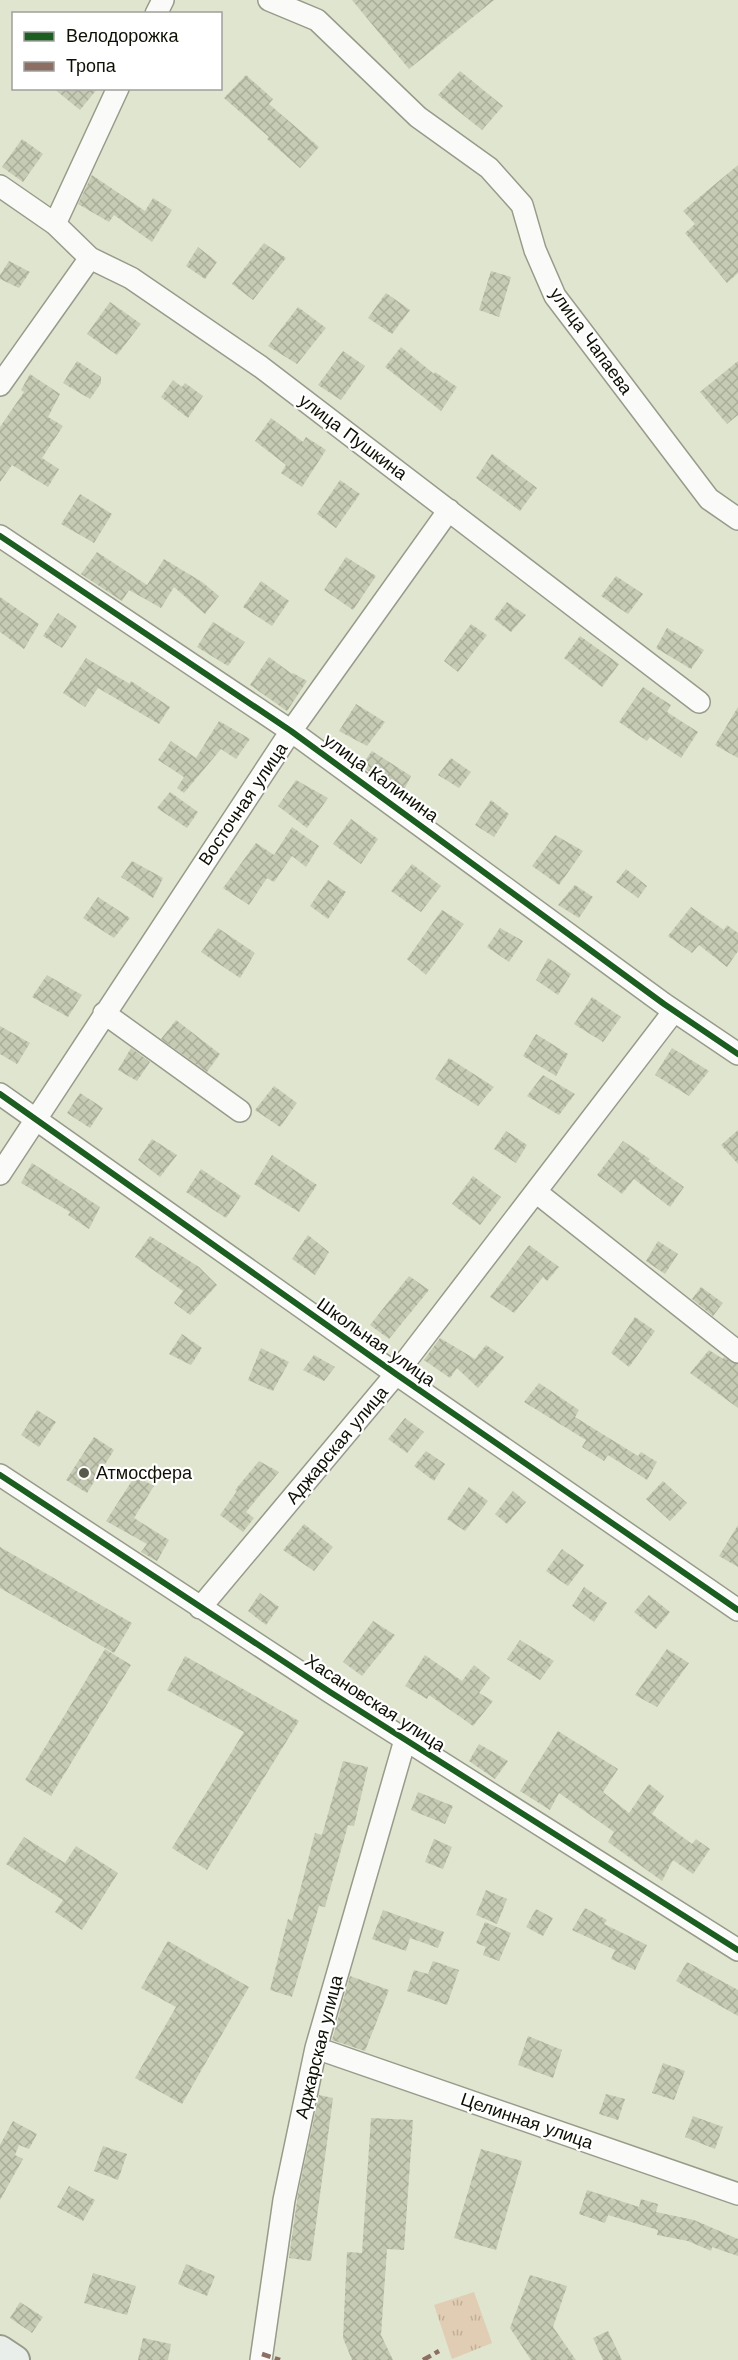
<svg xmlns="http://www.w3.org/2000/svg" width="738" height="2360" viewBox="0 0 738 2360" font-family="'Work Sans',sans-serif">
  <defs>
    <pattern id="grass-tufts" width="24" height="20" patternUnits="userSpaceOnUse" patternTransform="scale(1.5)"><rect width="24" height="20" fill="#e1cdb3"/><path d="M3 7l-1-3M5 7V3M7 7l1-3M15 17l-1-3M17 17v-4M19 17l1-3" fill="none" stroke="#c0af98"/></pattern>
    <pattern id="building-cross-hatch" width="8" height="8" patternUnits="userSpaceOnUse" patternTransform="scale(1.5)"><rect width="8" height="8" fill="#c6cbb4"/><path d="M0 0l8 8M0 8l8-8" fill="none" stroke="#a9ad99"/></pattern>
  </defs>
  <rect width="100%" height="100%" fill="#e0e5cf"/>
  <!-- grass -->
  <path fill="url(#grass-tufts)" d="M474,2292L492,2343L452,2359L434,2305Z"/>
  <!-- building -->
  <path fill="url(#building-cross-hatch)" d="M352,0H494L409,69Z
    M460,71L503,106L482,130L438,95Z
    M246,75L273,99L269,104L319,147L300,168L267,139L269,137L224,98Z
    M53,88H98L80,110Z
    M22,139L43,154L23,182L2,167Z
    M738,165V273L727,283L685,233L695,224L683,211Z
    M92,175L145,211L153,198L172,210L152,242L114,215L109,222L78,204Z
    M264,243L286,258L253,300L232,284Z
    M198,247L217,262L205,279L186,266Z
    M9,261L30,272L19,288L0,279V275Z
    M491,271L511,277L499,317L479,310Z
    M386,293L410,310L392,334L368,318Z
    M110,302L141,324L117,355L87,334Z
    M298,307L326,328L297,364L268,346Z
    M401,347L434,374L435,372L457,387L441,411L385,367Z
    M343,351L365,366L341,400L318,385Z
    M77,361L101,377V383L90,399L63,383Z
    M738,361V415L727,424L700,392Z
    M30,374L60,394L48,417L63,426L42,458L59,469L48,487L12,465L0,482V427L24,392L21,390Z
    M173,380L182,387L185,383L203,396L188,418L161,397Z
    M271,418L303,442L306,437L326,450L302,487L281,473L286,465L255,441Z
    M492,454L537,488L520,511L476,478Z
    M340,480L360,494L336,528L317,514Z
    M80,494L112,514L94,543L61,524Z
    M97,552L147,585L164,559L202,582L219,596L205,614L174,587L161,608L129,590L122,601L81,574Z
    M346,557L376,576L353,610L324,590Z
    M616,576L643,594L628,614L601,596Z
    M261,581L289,601L272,626L243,607Z
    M0,597L39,624L24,649L0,632Z
    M507,602L526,615L511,632L494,619Z
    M58,613L77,626L62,648L43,636Z
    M213,622L245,642L228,666L197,647Z
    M471,624L487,635L458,672L444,661Z
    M667,628L704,650L691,669L656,648Z
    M580,636L619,664L602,687L564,658Z
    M269,657L292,674L293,673L307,681L287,711L250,685Z
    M86,658L130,684L131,681L170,707L159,724L98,688L85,707L63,693Z
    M643,687L671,705L667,712L698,732L681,758L650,737L647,741L619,722Z
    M356,704L385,722L367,746L339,731Z
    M738,707V758L715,745Z
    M219,721L250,739L236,759L221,749L184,793L177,788L184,777L158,760L171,741L196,758Z
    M372,751L411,776L402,794L361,766Z
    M451,758L471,772L459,788L438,775Z
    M296,780L328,798L307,828L278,806Z
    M170,792L198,812L187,828L157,808Z
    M491,800L509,814L494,837L475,825Z
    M351,819L378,839L361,864L333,844Z
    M292,827L319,846L306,867L292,856L274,882L267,878L249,905L223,888L256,843L274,855Z
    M555,835L583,851L559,885L532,866Z
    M132,861L163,878L153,898L121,877Z
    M412,864L441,886L421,912L391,891Z
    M626,869L647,886L638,898L616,882Z
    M328,880L346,892L328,919L310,906Z
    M575,885L593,897L579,918L558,905Z
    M98,897L130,918L114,938L83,918Z
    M691,907L724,930L727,925L738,933V951L727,967L699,945L692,953L668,936Z
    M442,910L464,924L426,975L407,959Z
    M218,928L255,953L240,978L201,952Z
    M500,928L523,941L509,962L487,947Z
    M548,958L571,974L558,995L536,980Z
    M47,975L82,995L68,1017L32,997Z
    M592,997L621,1017L603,1042L574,1024Z
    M176,1020L220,1054L207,1072L161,1039Z
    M0,1026L30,1043L17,1064L0,1054Z
    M536,1034L568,1054L556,1076L523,1056Z
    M131,1048L150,1062L137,1081L118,1070Z
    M672,1048L709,1071L689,1096L655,1075Z
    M449,1058L494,1087L478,1106L435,1079Z
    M543,1075L575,1094L559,1115L527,1096Z
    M274,1086L297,1103L280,1127L255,1110Z
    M80,1093L103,1108L90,1128L67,1113Z
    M738,1130V1164L721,1145Z
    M506,1131L527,1145L516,1163L494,1149Z
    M152,1139L177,1155L160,1177L138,1160Z
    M623,1141L650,1159L648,1161L684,1187L670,1207L634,1179L622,1194L597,1175Z
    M272,1155L317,1185L299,1212L254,1184Z
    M32,1163L100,1207L89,1229L68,1215L70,1212L21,1183Z
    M201,1169L241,1196L226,1218L186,1192Z
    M473,1176L501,1197L480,1225L452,1204Z
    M308,1235L329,1252L315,1275L292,1259Z
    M150,1236L199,1267L217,1285L190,1315L174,1303L183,1291L135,1257Z
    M658,1241L678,1254L665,1274L646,1261Z
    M529,1245L559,1267L547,1281L543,1277L514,1313L490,1297Z
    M409,1276L429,1290L389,1339L370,1325Z
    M701,1287L723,1303L713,1316L692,1299Z
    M635,1317L655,1331L629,1367L611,1353Z
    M182,1334L202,1348L191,1365L169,1354Z
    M440,1338L475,1359L486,1345L504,1357L478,1388L457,1368L450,1378L424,1360Z
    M261,1348L289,1362L273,1391L248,1380Z
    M709,1350L723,1359L724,1357L738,1364V1408L690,1373Z
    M314,1355L335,1367L324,1381L303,1370Z
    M539,1383L579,1410L575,1417L638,1456L641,1452L657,1462L647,1480L608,1455L604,1461L582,1447L586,1440L524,1402Z
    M37,1410L56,1422L39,1447L21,1435Z
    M405,1418L424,1432L407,1453L388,1439Z
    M94,1437L114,1450L87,1493L66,1480Z
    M426,1451L445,1464L434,1481L414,1466Z
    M259,1461L279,1472L246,1512L254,1518L243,1532L220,1515L237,1491L235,1490Z
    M135,1476L154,1486L134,1518L169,1540L157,1561L141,1552L147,1544L106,1521Z
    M663,1481L687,1503L670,1521L646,1499Z
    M469,1487L488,1501L465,1531L447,1519Z
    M513,1491L526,1502L507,1524L495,1514Z
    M304,1524L333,1547L314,1571L283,1550Z
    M738,1525V1567L719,1556Z
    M0,1547L132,1623L114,1653L0,1588Z
    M562,1549L584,1565L568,1586L546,1571Z
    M584,1587L607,1603L594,1622L572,1606Z
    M260,1593L279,1607L266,1625L248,1611Z
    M649,1595L670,1612L656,1629L634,1612Z
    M373,1621L395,1635L362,1676L343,1662Z
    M520,1640L554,1661L540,1680L507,1659Z
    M105,1649L131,1665L51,1796L25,1780Z
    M667,1649L689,1663L657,1707L635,1695Z
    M425,1655L462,1681L474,1665L490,1678L479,1693L493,1701L473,1726L429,1695L427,1699L405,1686Z
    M185,1656L299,1721L207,1870L172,1848L244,1732L167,1690Z
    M558,1731L618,1769L603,1792L629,1813L649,1784L664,1796L652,1814L692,1844L696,1839L710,1849L693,1874L673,1860L662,1881L608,1842L614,1832L559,1793L550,1810L520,1791Z
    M479,1744L508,1761L495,1779L469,1761Z
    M343,1761L368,1767L354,1826L348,1825L325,1907L319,1906L292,1997L270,1990L288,1919L292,1921L315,1833L322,1835Z
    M418,1792L453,1806L445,1824L411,1810Z
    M24,1837L65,1863L76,1846L118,1873L82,1930L55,1912L63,1900L6,1864Z
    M434,1839L452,1847L443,1869L425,1862Z
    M486,1890L507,1899L497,1924L476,1915Z
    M585,1908L607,1920L604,1924L647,1945L635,1970L611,1959L615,1950L572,1930Z
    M536,1909L553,1918L543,1936L526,1927Z
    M383,1910L444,1932L438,1948L410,1938L406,1951L372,1939Z
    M485,1922L511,1933L499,1961L483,1955L486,1947L476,1943Z
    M168,1941L249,1987L182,2104L135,2078L176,2007L141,1988Z
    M433,1961L459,1970L447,2005L407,1991L414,1970L428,1974Z
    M687,1962L738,1990V2016L676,1981Z
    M350,1976L389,1990L365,2051L332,2040Z
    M528,2036L562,2050L553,2078L518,2065Z
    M663,2063L685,2071L674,2100L652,2093Z
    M606,2094L625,2099L618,2120L599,2114Z
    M319,2095L333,2098L311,2261L289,2258L298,2194Z
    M693,2116L723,2127L715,2149L685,2137Z
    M371,2118L413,2120L404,2250L387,2249L381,2335L393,2360H352L343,2338L347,2252L362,2253Z
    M13,2121L37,2134L29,2149L19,2145L15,2155L23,2159L0,2200V2145Z
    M103,2146L127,2154L118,2180L94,2171Z
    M481,2149L522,2161L496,2250L454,2238Z
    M69,2186L95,2200L83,2221L57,2207Z
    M587,2190L639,2207L641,2199L658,2204L656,2212L694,2220L738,2239V2256L712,2247L711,2251L688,2241L657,2235L658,2230L608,2215L605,2223L579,2214Z
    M186,2264L215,2276L207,2296L178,2284Z
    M93,2273L136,2286L127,2315L84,2303Z
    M530,2275L567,2286L553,2327L576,2360H531L510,2328Z
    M20,2302L43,2317L32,2333L10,2318Z
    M608,2331L622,2360H603L593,2338Z
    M143,2338L171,2344L168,2360H138Z"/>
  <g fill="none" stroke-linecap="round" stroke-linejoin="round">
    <defs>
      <path id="street" d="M269,0L317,20L418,117L489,168L522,205L535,250L555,296L709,499L738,519
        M156,14L163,0
        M0,186L55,224L90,258L131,278L261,367L699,702
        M55,224L118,88
        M0,385L90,258
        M0,536L291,731L664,1004L738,1054
        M104,1013L240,1111
        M0,1094L396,1374L738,1610
        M0,1174L291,731L449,510
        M536,1192L738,1352
        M0,1475L330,1692L738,1950
        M200,1608L396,1374L674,1011
        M316,2048L738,2194
        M261,2360L284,2200L316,2048L405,1740"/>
      <path id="secondary" d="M0,2350L15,2360"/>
    </defs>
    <!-- street casing -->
    <use href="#street" stroke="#979b8a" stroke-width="24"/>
    <!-- secondary casing -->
    <use href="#secondary" stroke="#979b8a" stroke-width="32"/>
    <!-- street -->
    <use href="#street" stroke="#fafbf8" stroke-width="21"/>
    <!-- secondary -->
    <use href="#secondary" stroke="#eaeeea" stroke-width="28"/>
    <!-- quiet -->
    <path stroke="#8d6e63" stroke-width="4.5" stroke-dasharray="9 4.5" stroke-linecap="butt" d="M262,2354L280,2360
      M423,2360L439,2351"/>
    <defs>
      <path id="cycleway" d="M0,536L291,731L664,1004L738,1054
        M0,1094L396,1374L738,1610
        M0,1475L330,1692L738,1950"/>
    </defs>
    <!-- cycleway casing -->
    <use href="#cycleway" stroke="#fff" stroke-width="10"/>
    <!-- cycleway -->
    <use href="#cycleway" stroke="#1b5e20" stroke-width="6"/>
  </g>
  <!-- markers -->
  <circle fill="#585b4b" stroke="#fff" stroke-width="2" cx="84" cy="1473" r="6"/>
  <g text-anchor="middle" stroke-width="4.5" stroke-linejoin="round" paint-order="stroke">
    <!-- street labels -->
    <g font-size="18" fill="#0e1004" stroke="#fff">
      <text transform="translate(591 341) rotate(54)" y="6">улица Чапаева</text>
      <text transform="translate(353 437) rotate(37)" y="6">улица Пушкина</text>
      <text transform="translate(381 778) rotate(36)" y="6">улица Калинина</text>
      <text transform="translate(243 804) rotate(-56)" y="6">Восточная улица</text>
      <text transform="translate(376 1342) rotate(35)" y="6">Школьная улица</text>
      <text transform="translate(337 1445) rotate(-50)" y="6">Аджарская улица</text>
      <text transform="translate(375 1703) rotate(33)" y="6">Хасановская улица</text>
      <text transform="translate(319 2047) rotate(-76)" y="6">Аджарская улица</text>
      <text transform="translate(527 2121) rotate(19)" y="6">Целинная улица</text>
    </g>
    <!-- poi labels -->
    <g font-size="18" fill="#0e1004" stroke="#fff" text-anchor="start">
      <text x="96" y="1479">Атмосфера</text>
    </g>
  </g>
  <!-- legend -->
  <rect x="12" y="12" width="210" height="78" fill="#ffffff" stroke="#9f9f9b" stroke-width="1.5"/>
  <rect x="24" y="32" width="30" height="9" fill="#1b5e20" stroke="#9f9f9b" stroke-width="1.5"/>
  <text x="66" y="42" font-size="18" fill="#0e1004">Велодорожка</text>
  <rect x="24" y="62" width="30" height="9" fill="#8d6e63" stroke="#9f9f9b" stroke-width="1.5"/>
  <text x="66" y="72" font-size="18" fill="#0e1004">Тропа</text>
</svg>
